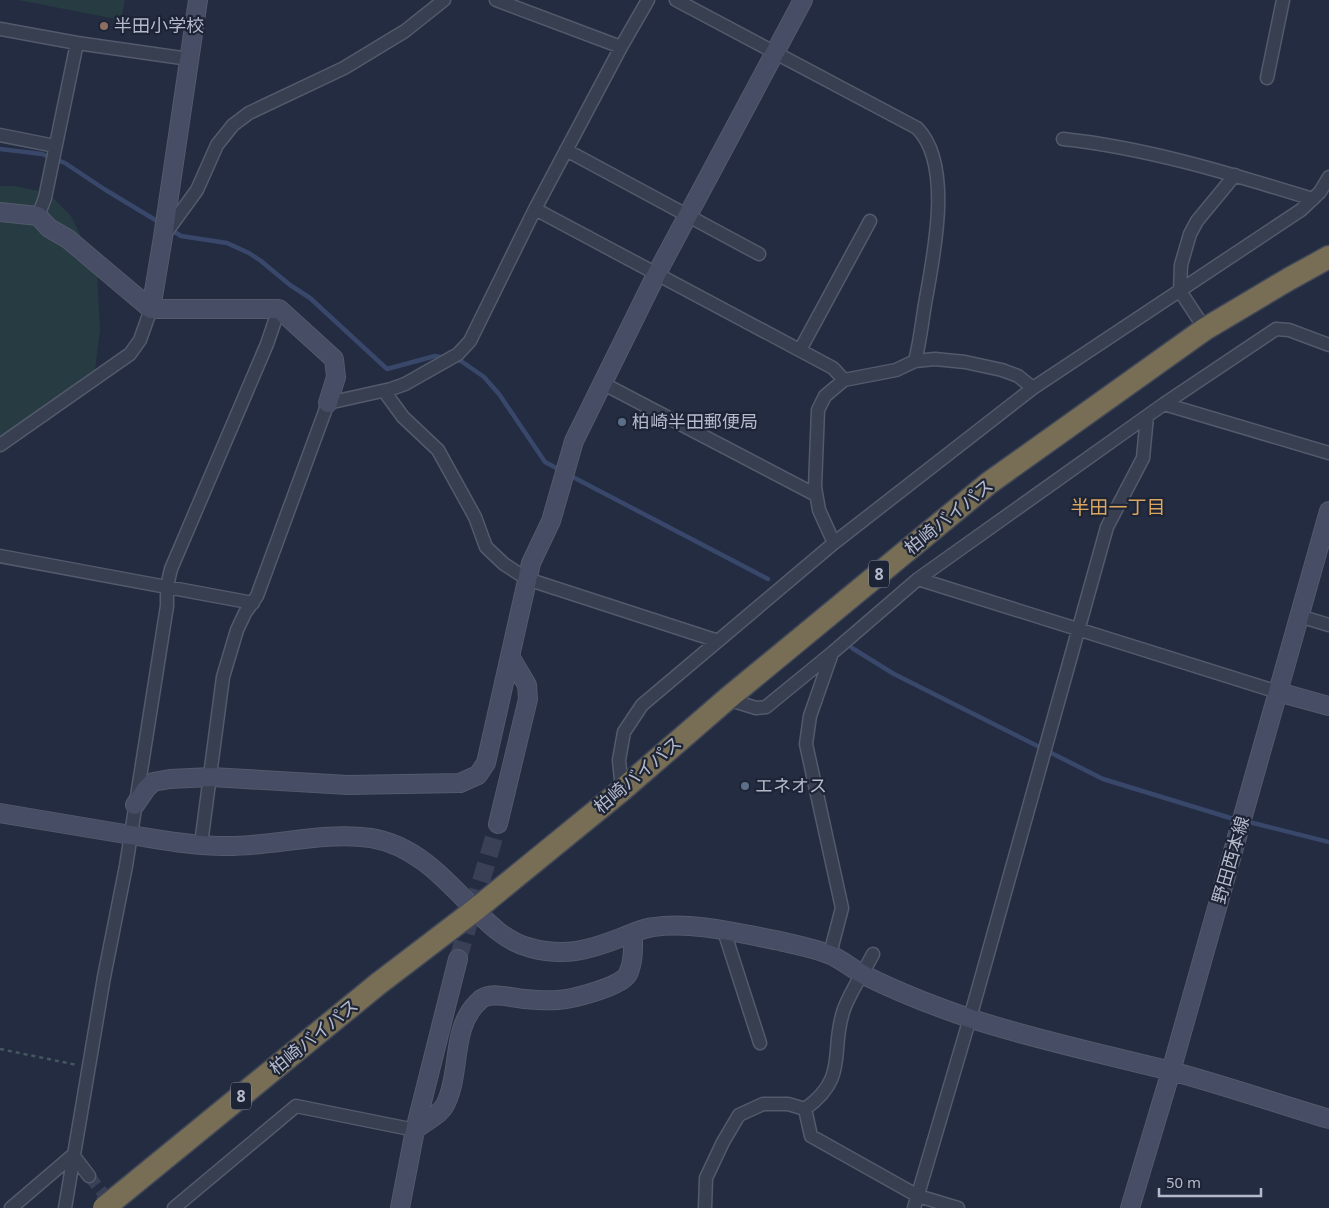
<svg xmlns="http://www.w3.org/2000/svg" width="1329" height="1208" viewBox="0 0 1329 1208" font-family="'Noto Sans','Noto Sans JP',sans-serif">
  <rect width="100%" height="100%" fill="#242c41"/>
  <!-- green -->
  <path fill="#263b42" d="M18,0H125L121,20Z
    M0,186H16L48,193L71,216L97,270L100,330L95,370L83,394L48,421L0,441Z"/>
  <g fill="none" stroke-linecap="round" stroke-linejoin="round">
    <!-- stream -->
    <path stroke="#38476a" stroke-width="4.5" d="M0,149L42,154L65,163L104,189L162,224
      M170,229L181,236L227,243L249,253L261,261L290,285L310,298L387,369L435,356L446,358
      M453,359L461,361L484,377L499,394L545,462L562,471
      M569,475L768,579
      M852,648L894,674L1103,779L1237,820
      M1245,821L1329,842"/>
    <!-- street-tunnel -->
    <path stroke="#3a4156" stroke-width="12" stroke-dasharray="12 6" stroke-linecap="butt" d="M89,1176L113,1206"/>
    <!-- secondary-tunnel -->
    <path stroke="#3a4156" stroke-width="18" stroke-dasharray="18 9" stroke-linecap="butt" d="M458,959L498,824"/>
    <defs>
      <path id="street" d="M496,0L621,47
        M676,0L917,128C954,165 933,258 925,304C922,322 920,342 915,361
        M0,29L77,43L189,59
        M1267,78L1283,0
        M0,135L55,146
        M1063,139C1148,148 1231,174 1313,199
        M566,150L759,254
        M535,209L833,368L844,380
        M38,216L45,198L77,43
        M165,234L197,190L217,145L233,125L249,113L344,68L405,31L444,0
        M1205,329L1180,291L1181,265L1190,234L1197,221L1235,175
        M800,350L870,221
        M602,383L816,495
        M384,391L403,417L438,450L475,517L486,547L504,564L527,579L718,641
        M1164,404L1329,453
        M0,445L130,354L140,340L151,309
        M834,543L819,510L815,487L818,410L825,396L844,380L896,370L915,361L935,359L965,362L1002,370L1018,376L1033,388
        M0,556L253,603
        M918,579L1278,692
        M1299,616L1329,625
        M727,699L756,708L766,707L832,653L918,579L1164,404L1276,329L1289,330L1329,345
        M622,790L619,760L624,732L642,705L834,543L1033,388L1301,210L1320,192L1329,177
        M201,844L223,677L237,630L245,613L257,596L328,403L391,389L405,384L458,354L470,341L535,209L621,47L648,0
        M724,931L760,1043
        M830,954L842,908L806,744L810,716L832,653
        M805,1109L811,1136L918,1196L958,1208
        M11,1208L73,1155L89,1176
        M65,1208L104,977L126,866L167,606V586L171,569L267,344L279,309
        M174,1208L296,1106L415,1130
        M705,1208L706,1178L723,1142L739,1115L763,1104H788L805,1109C850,1076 829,1052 844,1009C851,990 864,972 873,954
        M914,1208L970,1018L1107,527L1143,458L1147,416"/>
      <path id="secondary" d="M0,212L38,216L49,228L68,239L151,309H279L334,359L336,377L328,403
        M151,309L163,237L198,0
        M1278,692L1329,706
        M135,805L146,789L153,782L170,779L211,777L348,785L460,783L478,775L486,763L531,563L551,521L574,441L657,273L803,0
        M0,813C42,820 84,827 125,834C158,839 191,846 224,846C273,847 322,831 371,838C415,845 445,879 474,909C491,926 507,942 531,948C565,957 589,950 620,938C631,934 642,928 654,927C691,921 743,934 780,941C795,945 813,948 828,954C840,958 852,969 864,975C898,992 939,1008 975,1020C1038,1040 1103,1054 1167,1070C1221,1084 1275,1103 1329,1119
        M498,824L528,699L527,685L511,658
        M415,1130C425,1121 441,1115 446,1103C461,1072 451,1029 477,1003C479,1002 480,999 483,998C494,992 512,998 524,999C535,1000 547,1001 558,1000C572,999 621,987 628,974C634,961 633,947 633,933
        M400,1208L415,1130L458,959
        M1130,1208L1171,1071L1329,511"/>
      <path id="highway" d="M378,984L475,910L622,790L727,699L989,483L1205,329L1289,279L1329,257"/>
    </defs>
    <!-- street casing -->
    <use href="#street" stroke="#535a6b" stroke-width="15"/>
    <!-- secondary casing -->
    <use href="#secondary" stroke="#535a6b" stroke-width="20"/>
    <!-- highway casing -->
    <use href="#highway" stroke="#404758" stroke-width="25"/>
    <!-- path -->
    <path stroke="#44585f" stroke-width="2.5" stroke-dasharray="4 4" stroke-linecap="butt" d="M0,1049L77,1065"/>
    <!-- street -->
    <use href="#street" stroke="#383f50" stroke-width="12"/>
    <!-- secondary -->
    <use href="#secondary" stroke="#464d64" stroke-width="18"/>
    <!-- highway -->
    <use href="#highway" stroke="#776e55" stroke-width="22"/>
    <defs>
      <path id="highway-bridge" d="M104,1208L378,984"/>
    </defs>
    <!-- highway-bridge casing -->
    <use href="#highway-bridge" stroke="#404758" stroke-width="25" stroke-linecap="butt"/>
    <!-- highway-bridge -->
    <use href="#highway-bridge" stroke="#776e55" stroke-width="22"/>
  </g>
  <!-- markers -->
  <circle fill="#8d6e63" stroke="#1d2436" stroke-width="2" cx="104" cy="26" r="5"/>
  <g fill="#5c6f8a" stroke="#1d2436" stroke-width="2">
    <circle cx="622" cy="422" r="5"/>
    <circle cx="745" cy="786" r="5"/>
  </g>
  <g text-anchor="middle" stroke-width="4.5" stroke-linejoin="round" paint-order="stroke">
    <!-- shield labels -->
    <g fill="#1d2436" stroke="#878d9e" stroke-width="1">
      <rect x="869" y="560.5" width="20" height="27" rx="4"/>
      <rect x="231" y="1082.5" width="20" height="27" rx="4"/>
    </g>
    <g font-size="16" font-weight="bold" fill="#b5bacb">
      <text x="879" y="580">8</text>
      <text x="241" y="1102">8</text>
    </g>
    <!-- poi labels -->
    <g font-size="18" fill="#b5bacb" stroke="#1d2436" text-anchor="start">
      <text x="114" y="32">半田小学校</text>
      <text x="632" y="428">柏崎半田郵便局</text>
      <text x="755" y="792">エネオス</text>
    </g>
    <!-- street labels -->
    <g font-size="18" fill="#b5bacb" stroke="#1d2436">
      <text transform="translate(949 517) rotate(-39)" y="6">柏崎バイパス</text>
      <text transform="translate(638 775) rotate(-40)" y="6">柏崎バイパス</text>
      <text transform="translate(1231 860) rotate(-74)" y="6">野田西本線</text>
      <text transform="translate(314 1037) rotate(-39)" y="6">柏崎バイパス</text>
    </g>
    <!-- neighbourhood labels -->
    <g font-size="19" fill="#daa660" stroke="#1d2436">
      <text x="1118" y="514">半田一丁目</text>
    </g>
  </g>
  <!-- scale -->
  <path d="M1159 1188v8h102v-8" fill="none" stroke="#b5bacb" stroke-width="2.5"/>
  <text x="1166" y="1188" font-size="15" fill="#b5bacb" stroke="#1d2436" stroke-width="4" paint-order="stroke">50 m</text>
</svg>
